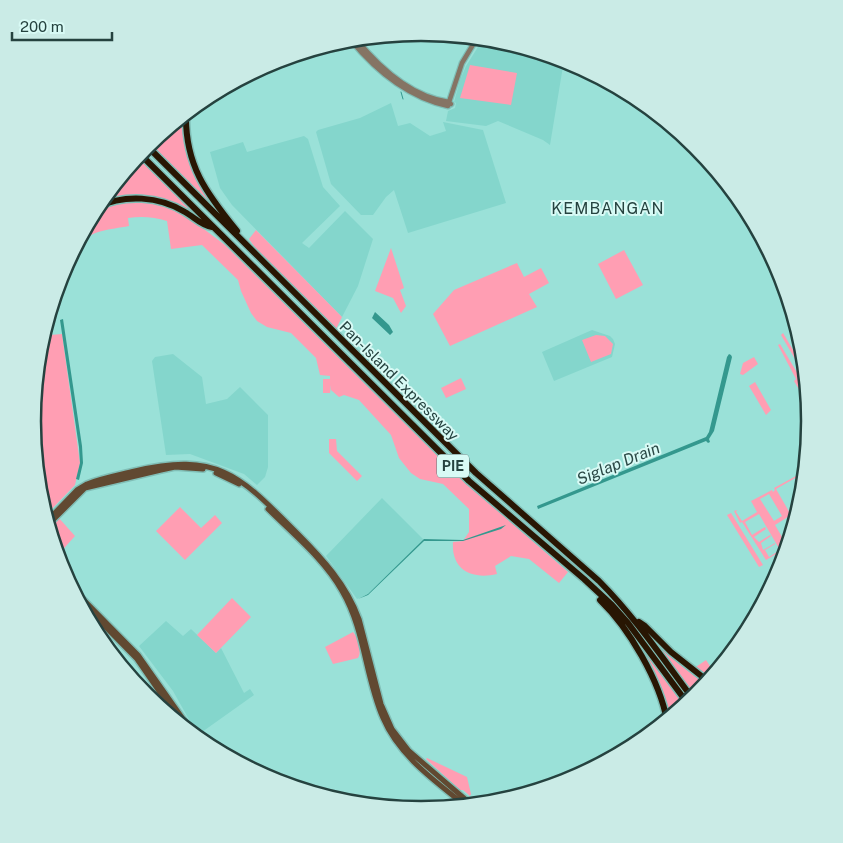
<svg xmlns="http://www.w3.org/2000/svg" width="843" height="843" viewBox="0 0 843 843" font-family="'Public Sans',sans-serif">
  <rect width="100%" height="100%" fill="#9ae1d8"/>
  <!-- built -->
  <path fill="#84d6cc" d="M483,39L498,40L564,60L550,145L543,140L498,121L486,126L446,121L448,111L455,108L456,103L454,102L460,80L466,66Z
    M391,103L398,126L410,123L430,136L446,131L443,122L483,130L506,203L408,233L394,190L386,197L373,215H361L331,184L316,132L318,130L360,118Z
    M304,136L308,139L323,187L340,206L302,243L309,248L345,211L373,239L358,286L342,317L232,205L220,188L210,152L243,142L247,152Z
    M592,330L610,336L613,339L615,344L612,357L554,381L542,352Z
    M173,354L202,377L206,404L227,399L240,387L268,415V467L265,477L257,485L244,474L190,454L166,455L152,361L155,357Z
    M382,498L424,540L368,594L357,599L326,556Z
    M166,621L183,636L191,629L216,653L221,648L244,693L250,689L254,695L202,732H196L173,691L139,646Z"/>
  <!-- green -->
  <path fill="#ff9eb3" fill-rule="evenodd" d="M470,65L517,73L511,105L460,98Z
    M186,114V134L203,186L243,238L147,146Z
    M138,157L142,159L212,227L185,212L139,199L98,205Z
    M128,201L152,202L180,211L225,245L460,478L568,572L559,583L529,559L511,556L495,566L497,574C472,580 451,570 453,542L463,541L469,532V509L443,484L420,479L411,473L399,458L391,435L359,400L344,395L339,397L331,390V385L330,393H323V379H330V376L320,375L316,358L291,333L267,327L257,321L251,313L241,291L238,280L202,245L171,249L167,221C154,217 142,216 128,218L129,226C109,230 94,229 79,244L94,213L105,206Z
    M256,230L342,317L336,329L256,249L249,239Z
    M391,248L404,288L400,290L406,306L401,313L393,298L375,291Z
    M624,250L643,285L616,299L598,264Z
    M517,263L524,277L541,268L549,283L529,294L537,307L450,346L433,314L454,290Z
    M46,324L47,332L50,335L62,334L80,463L75,485L46,515L40,497L35,447L38,370L40,345Z
    M783,333L805,370L806,378L781,335Z
    M596,335L605,336L613,344L611,354L591,362L582,340Z
    M780,344L805,386L800,391L794,381L796,379L778,345Z
    M754,357L758,364L743,375L740,374L743,363Z
    M461,378L466,389L446,398L441,388Z
    M755,382L771,410L766,415L749,386Z
    M329,439H336L337,451L362,476L357,481L329,453Z
    M796,476L797,477L776,489L791,515L775,525L788,547L787,550L782,553L781,551L766,560L742,522L740,523L734,511L737,510L736,512L742,521L757,512L751,501L772,490L773,492L775,490L774,488ZM769,494L782,516L774,521L760,499ZM759,514L780,550L769,557L765,550L775,544V543L763,550L761,543L771,536L770,535L759,542L754,537L766,529L765,527L752,535L745,522Z
    M180,507L201,528L215,515L222,523L185,560L156,531Z
    M731,513L763,565L759,567L727,515Z
    M58,517L75,536L58,555L49,527Z
    M232,598L251,617L216,653L197,635Z
    M353,632C359,639 362,651 358,658L333,664L325,647Z
    M638,641L686,706L672,716L663,701L637,642Z
    M664,650L679,664L706,685L696,697L662,651Z
    M723,658L725,662L709,681L693,669L706,660L710,666Z
    M427,758L467,777L471,794L470,796L463,790H460L426,759Z"/>
  <!-- water -->
  <path fill="#34988e" d="M375,312L389,325L393,332L390,335L372,318Z
    M63,319L82,446L83,463L79,480L76,479L80,463L79,447L60,320Z
    M731,355L732,357L714,431L709,439L710,442L708,443L706,441L538,509L537,506L706,437L709,432L727,357L729,354Z
    M506,525L501,529L463,541H424L368,595L358,599L368,594L424,539L463,540Z"/>
  <g fill="none" stroke-linecap="round" stroke-linejoin="round">
    <!-- stream -->
    <path stroke="#34988e" stroke-width="1" d="M401,92L403,99
      M692,692L705,684
      M669,708L681,700"/>
    <defs>
      <path id="tertiary" d="M350,39C376,71 407,97 448,106
        M356,39C379,67 411,97 449,102
        M451,104L449,102L462,63L477,38"/>
      <path id="secondary" d="M216,473L239,484
        M268,509C294,535 324,559 342,591C365,630 365,677 383,718C399,756 435,781 466,806
        M47,521L77,490L87,484C102,478 119,475 135,471C219,451 241,477 297,533C323,559 346,584 359,619L381,704L392,729L409,751L472,805
        M48,525L85,488L161,470L175,467L203,469
        M70,586L138,655L195,736
        M77,598L137,659L183,726"/>
      <path id="motorway" d="M186,114C185,165 206,193 237,231
        M147,146L476,473L599,581C635,617 663,659 693,699
        M140,154L469,481L584,579L612,605L628,623L688,704
        M97,207C125,194 159,196 185,212C194,217 202,226 212,227
        M600,600C629,628 660,681 667,721
        M639,622L645,626L671,652L709,682"/>
    </defs>
    <!-- tertiary casing -->
    <use href="#tertiary" stroke="#80beb6" stroke-width="7"/>
    <!-- secondary casing -->
    <use href="#secondary" stroke="#80beb6" stroke-width="8"/>
    <!-- motorway casing -->
    <use href="#motorway" stroke="#80beb6" stroke-width="9"/>
    <!-- tertiary -->
    <use href="#tertiary" stroke="#857464" stroke-width="4.5"/>
    <!-- secondary -->
    <use href="#secondary" stroke="#614931" stroke-width="5"/>
    <!-- motorway -->
    <use href="#motorway" stroke="#281603" stroke-width="6"/>
  </g>
  <g text-anchor="middle" stroke-width="4" stroke-linejoin="round" paint-order="stroke">
    <!-- shield labels -->
    <rect fill="#d8faf5" stroke="#5b7976" stroke-width="1" x="437" y="454.5" width="32" height="23" rx="4"/>
    <g font-size="14" font-weight="bold" fill="#25423f">
      <text x="453" y="471">PIE</text>
    </g>
    <!-- street labels -->
    <g font-size="15" fill="#25423f" stroke="#d8faf5">
      <text transform="translate(399 381) rotate(45)" y="5">Pan-Island Expressway</text>
    </g>
    <!-- neighbourhood labels -->
    <g font-size="16" letter-spacing="1" fill="#25423f" stroke="#d8faf5">
      <text x="608" y="214">KEMBANGAN</text>
    </g>
    <!-- water labels -->
    <g font-size="16" font-style="italic" fill="#2b4946" stroke="#d8faf5">
      <text transform="translate(618 463) rotate(-22)" y="6">Siglap Drain</text>
    </g>
  </g>
  <!-- crop -->
  <path d="M0 0H843V843H0ZM41 421a380 380 0 1 1 760 0a380 380 0 1 1-760 0Z" fill="#caebe6" fill-rule="evenodd"/>
  <path fill="none" stroke="#25423f" stroke-width="2.5" d="M41 421a380 380 0 1 1 760 0a380 380 0 1 1-760 0Z"/>
  <!-- scale -->
  <path d="M12 32v8h100v-8" fill="none" stroke="#25423f" stroke-width="2.5"/>
  <text x="20" y="32" font-size="15" fill="#25423f" stroke="#d8faf5" stroke-width="4" paint-order="stroke">200 m</text>
</svg>
